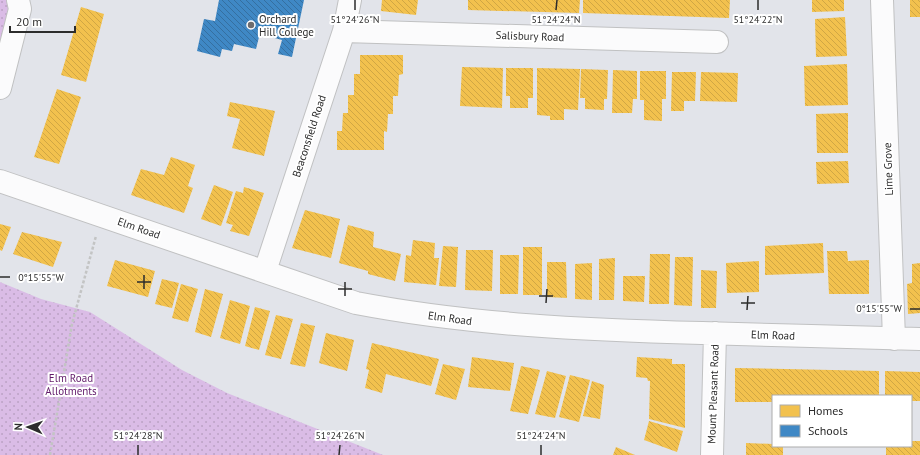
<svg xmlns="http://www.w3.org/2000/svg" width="920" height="455" viewBox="0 0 920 455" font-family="'PT Sans',sans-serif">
  <defs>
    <pattern id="park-dots" width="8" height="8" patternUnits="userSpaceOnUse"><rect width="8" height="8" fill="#dabce6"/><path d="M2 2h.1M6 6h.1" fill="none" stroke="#bba2c5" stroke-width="1.8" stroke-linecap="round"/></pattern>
    <pattern id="homes-back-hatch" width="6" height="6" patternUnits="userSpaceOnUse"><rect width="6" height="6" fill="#f2c14e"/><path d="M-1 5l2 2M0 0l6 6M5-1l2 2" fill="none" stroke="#d0a644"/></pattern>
    <pattern id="schools-back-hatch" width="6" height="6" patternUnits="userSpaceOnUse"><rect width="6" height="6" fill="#3f88c5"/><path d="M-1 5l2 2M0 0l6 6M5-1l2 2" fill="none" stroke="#356fa0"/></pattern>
  </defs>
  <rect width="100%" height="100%" fill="#e2e4ea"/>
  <!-- park -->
  <path fill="url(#park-dots)" d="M0,0H10L12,9L0,49Z
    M0,282L41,299L90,312L182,370L227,393L383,455H0Z"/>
  <!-- homes -->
  <path fill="url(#homes-back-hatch)" d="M382,0H418L416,15L381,11Z
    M468,0H580L579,13L468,10Z
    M583,0H730L729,18L583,13Z
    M812,0H844V11L812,12Z
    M910,0H920V17H910Z
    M81,7L104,14L86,82L61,75Z
    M845,17L847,56L816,57L815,19Z
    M360,55H403V74L399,75L398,96H393V114H388L387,132L384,131V150H337V131H342L343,113H348V95H354V74H360Z
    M847,64L848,105L805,106L804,66Z
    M462,67L503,68L502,108L460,106Z
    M506,68H533V98H528V108H510V96H506Z
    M537,68L580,69L578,110L564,109V120H550V116L537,115Z
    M581,69L608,70L607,99H604V110L585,109V98H580Z
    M613,70L637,71V99H633L632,113H612Z
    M640,71H666V99H662V121L644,120V100H640Z
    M672,72H696L695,101H684V111H671Z
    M701,72L738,73L737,102L700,101Z
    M57,89L81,97L59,164L34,157Z
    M230,102L275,111L264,156L232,148L240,119L227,116Z
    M848,113V153H817L816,114Z
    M171,157L195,165L188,186L193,188L184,213L131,195L141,169L164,175Z
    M848,161L849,183L817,184L816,162Z
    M214,185L233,192L221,226L201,219Z
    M244,187L264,193L249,236L230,231L233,225L226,223L236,191L243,193Z
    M305,210L340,219L331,258L292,248Z
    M0,224L11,227L2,251L0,250Z
    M348,225L374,232L373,247L401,254L395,281L368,274V271L339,263Z
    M22,232L62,242L53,267L13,254Z
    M413,240L435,243L434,258H439L436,285L404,282L406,255L411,256Z
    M823,243L824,273L765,275V246Z
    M443,246L458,247L456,287L439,286Z
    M523,247H542V295H523Z
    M466,250H493L492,291L465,290Z
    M827,251H847L848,261L869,260V294H829Z
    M650,254H670L669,304H649Z
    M500,255H519L518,294H500Z
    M675,257H693L692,306L674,305Z
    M615,258L614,300H599V259Z
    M115,260L155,271L148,297L107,286Z
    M759,261V292L727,293L726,263Z
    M547,262H566L567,298L547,297Z
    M592,263V300L575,299V264Z
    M920,263V313L908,314L907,284L912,283V264Z
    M701,270L717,271L716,308H701Z
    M623,276H645L644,302L623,301Z
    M162,279L179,283L172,308L155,304Z
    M181,284L198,289L188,322L172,318Z
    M205,289L223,294L211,337L195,332Z
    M230,300L250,306L240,344L220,338Z
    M255,307L270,311L259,350L245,346Z
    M276,315L293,319L281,359L265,355Z
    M301,323L315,326L305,367L290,364Z
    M326,333L354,340L347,371L319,363Z
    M372,343L439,359L431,386L386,374L382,393L365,388L369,370L366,369Z
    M472,357L514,363L510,391L468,387Z
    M637,357L672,359V364H685V428L649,419L650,381H648L647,378L636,377Z
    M443,364L465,369L456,400L435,394Z
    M521,366L540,370L528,414L510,411Z
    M735,368L879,371V396H773V402H735Z
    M547,371L566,376L555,418L535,414Z
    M885,371L920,372V401H911V396H885Z
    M570,375L590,380L579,422L559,417Z
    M592,381L604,385L600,419L583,416Z
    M649,421L683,431L677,452L644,440Z
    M911,441H920V455H886V446H911Z
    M746,443L773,444V446H783V455H746Z
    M616,447L635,455H613Z"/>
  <!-- schools -->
  <path fill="url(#schools-back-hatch)" d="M219,0H304L292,57L278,54L282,40L271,37L273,32L261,29L256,49L234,44L232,51L222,49L220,57L197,51L204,19L215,21Z"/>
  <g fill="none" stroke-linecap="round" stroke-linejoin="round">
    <defs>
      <path id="minor" d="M882,0L894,339
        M344,31L717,42
        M0,88L20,9L18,0
        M0,181L356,303C471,325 586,330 702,333C775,335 847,337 920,339
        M265,271L344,31L350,0
        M712,455L715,333"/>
    </defs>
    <!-- minor casing -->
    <use href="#minor" stroke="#c0c1c2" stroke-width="24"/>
    <!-- path -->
    <path stroke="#c3c4c4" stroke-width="2.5" stroke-dasharray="3 2" stroke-linecap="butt" d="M50,455L72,324L96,236"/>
    <!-- minor -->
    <use href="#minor" stroke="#fbfbfc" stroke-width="22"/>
  </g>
  <!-- ticks -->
  <path fill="none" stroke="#2c2c2c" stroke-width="1.5" d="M355,10V0M556,10L557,0M758,10V0M0,277H10M137,282H151M144,289V275M338,289H352M345,296V282M539,296H553M546,303L547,289M741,303H755M910,309H920M747,310L748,296M138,455V445M339,455L340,445M541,455V445"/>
  <!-- markers -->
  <circle fill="#6c6c6e" stroke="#fff" stroke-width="1.5" cx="251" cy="25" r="4"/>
  <g text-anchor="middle" stroke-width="4" stroke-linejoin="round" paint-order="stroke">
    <!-- poi labels -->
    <g font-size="11" fill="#2c2c2c" stroke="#fff" text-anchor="start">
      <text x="259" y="23">Orchard<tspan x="259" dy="13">Hill College</tspan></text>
    </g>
    <!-- street labels -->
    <g font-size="11" fill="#2c2c2c" stroke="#fff">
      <text transform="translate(530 36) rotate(2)" y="4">Salisbury Road</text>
      <text transform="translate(309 136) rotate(-72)" y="4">Beaconsfield Road</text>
      <text transform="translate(888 169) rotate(-92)" y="4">Lime Grove</text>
      <text transform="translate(139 228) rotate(19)" y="4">Elm Road</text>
      <text transform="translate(450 318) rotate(8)" y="4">Elm Road</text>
      <text transform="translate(773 335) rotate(2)" y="4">Elm Road</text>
      <text transform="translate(713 394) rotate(-88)" y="4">Mount Pleasant Road</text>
    </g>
    <!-- park labels -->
    <g font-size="11" fill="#621b6a" stroke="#fff">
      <text x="71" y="382">Elm Road<tspan x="71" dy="13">Allotments</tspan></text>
    </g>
  </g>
  <g font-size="10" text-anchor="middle" fill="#2c2c2c" stroke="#fff" stroke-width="4" stroke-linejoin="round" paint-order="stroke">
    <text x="355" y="23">51°24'26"N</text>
    <text x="556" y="23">51°24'24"N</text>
    <text x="758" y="23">51°24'22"N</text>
    <text x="41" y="281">0°15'55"W</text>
    <text x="879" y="312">0°15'55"W</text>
    <text x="138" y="439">51°24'28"N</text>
    <text x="340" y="439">51°24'26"N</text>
    <text x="541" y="439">51°24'24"N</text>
  </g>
  <!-- legend -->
  <rect x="772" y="395" width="140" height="52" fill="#ffffff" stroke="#ababab"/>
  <rect x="780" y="405" width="20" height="12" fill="#f2c14e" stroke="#ababab"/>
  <text x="808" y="415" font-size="12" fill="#2c2c2c">Homes</text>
  <rect x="780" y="425" width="20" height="12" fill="#3f88c5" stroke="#ababab"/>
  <text x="808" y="435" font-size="12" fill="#2c2c2c">Schools</text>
  <!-- north arrow -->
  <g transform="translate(28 427) rotate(272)" stroke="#ffffff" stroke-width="3" paint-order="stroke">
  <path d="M0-3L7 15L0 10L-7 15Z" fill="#2c2c2c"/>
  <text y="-6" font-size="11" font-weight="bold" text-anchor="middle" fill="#2c2c2c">N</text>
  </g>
  <!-- scale -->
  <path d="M10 26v6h65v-6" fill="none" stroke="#2c2c2c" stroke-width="2"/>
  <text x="16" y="26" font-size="12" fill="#2c2c2c" stroke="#ffffff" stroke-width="3" paint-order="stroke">20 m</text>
</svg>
